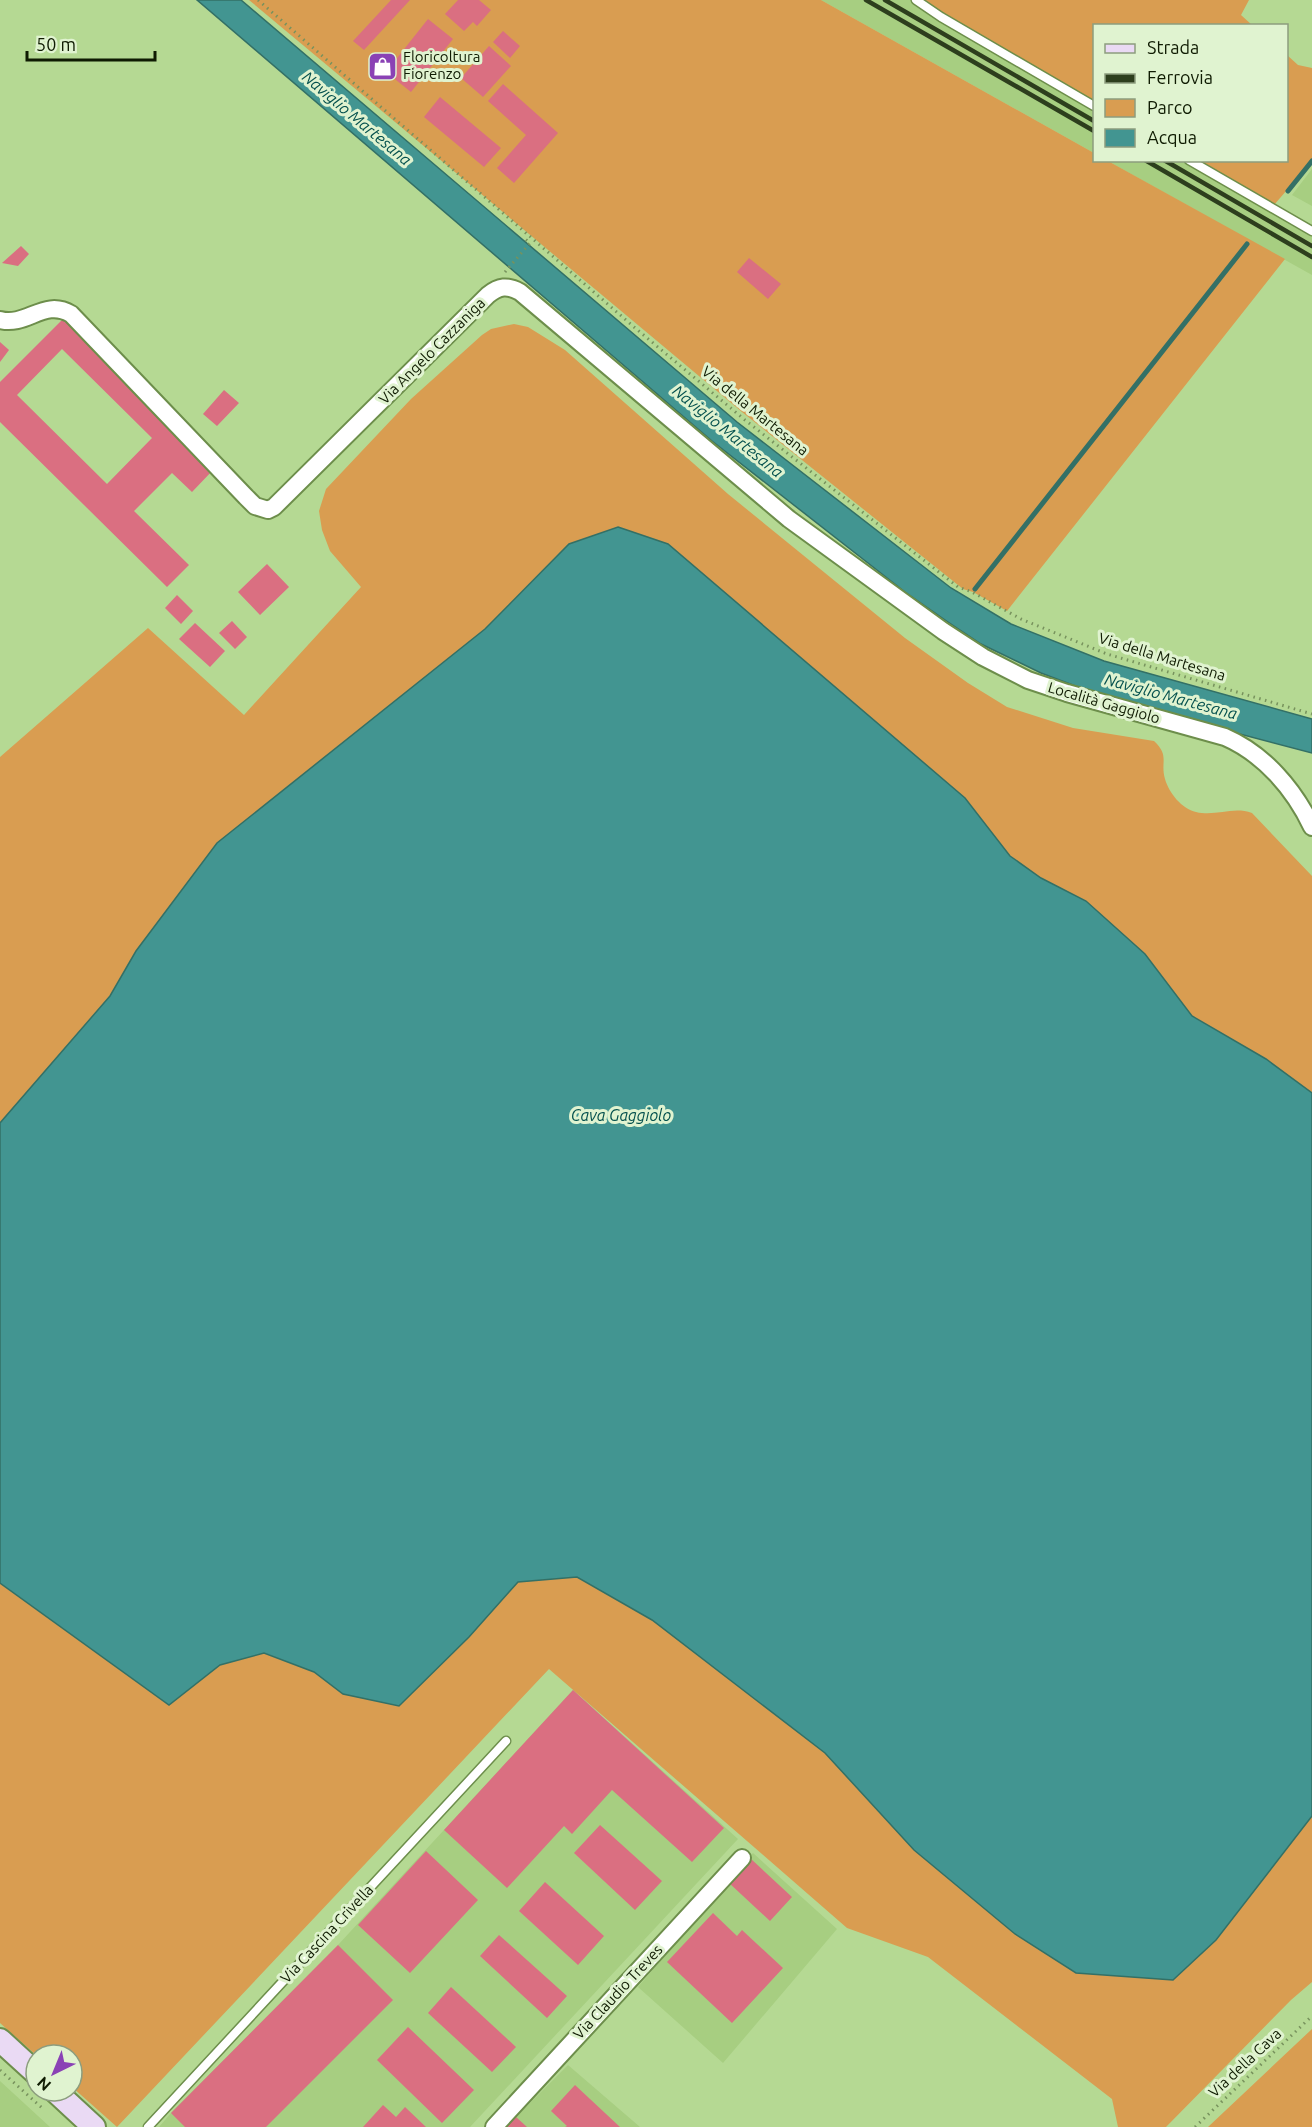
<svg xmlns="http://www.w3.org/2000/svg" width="1312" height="2127" viewBox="0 0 1312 2127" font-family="Ubuntu,sans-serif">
  <rect width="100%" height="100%" fill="#b5d993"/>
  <!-- built -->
  <path fill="#a7ce81" d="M821,0H925L943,13L1094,101V153Z
    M1108,161H1197L1312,227V275Z
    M1312,169V206L1292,195Z
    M573,1690L738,1839L470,2127H159L171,2113L338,1945Z
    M753,1853L837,1929L723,2063L638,1987Z
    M568,2065L640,2127H506Z
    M0,2081L50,2127H0Z"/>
  <!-- green -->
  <path fill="#d99d51" d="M249,0H821L1094,153V160L1108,161L1285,259L1007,611L973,592L963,589L742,412Z
    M925,0H1249L1241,15L1252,25L1094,26V101L943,13Z
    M1287,55L1298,65L1312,68V161L1274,205L1197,161L1286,160Z
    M514,324L528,327L565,350L728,494L905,638L968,683L1007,707L1073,728L1154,741C1170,756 1160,762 1165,779C1169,793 1182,809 1196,812C1216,817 1232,806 1252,813L1312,876V1093L1266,1059L1192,1016L1175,997L1041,878L1010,856L988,830L569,544L485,629L136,951L110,996L0,1123V757L148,628L244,715L361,587L330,551L322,530L319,511L326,489L411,399L482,335L491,329Z
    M577,1577L652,1620L825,1753L914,1850L1216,1940L1312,1816V1982L1291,2000L1166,2127H1118L1112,2099L928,1957L847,1928L549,1669L117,2127L72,2087V2055H36L0,2023V1583L169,1705L220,1665L264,1653L314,1672L343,1694L469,1637L518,1582Z
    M1312,2029V2127H1208Z"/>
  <!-- water -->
  <path fill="#429591" stroke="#337066" stroke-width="1.5" d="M197,0H241L737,422L951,588L1011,624L1104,661L1312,719V753L1115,701L1041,673L981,644L948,622L905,592L712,441Z
    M618,527L668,544L965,798L1010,856L1041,878L1086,901L1145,954L1192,1016L1266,1059L1312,1093V1816L1216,1940L1173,1980L1076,1973L1015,1934L914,1850L825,1753L652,1620L577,1577L518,1582L469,1637L399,1706L343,1694L314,1672L264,1653L220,1665L169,1705L0,1583V1123L110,996L136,951L217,843L485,629L569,544Z"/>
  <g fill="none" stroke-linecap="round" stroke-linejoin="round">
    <!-- stream -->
    <path stroke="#337066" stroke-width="5" d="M1288,191L1312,161
      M975,589L1247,244"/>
  </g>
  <!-- building -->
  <path fill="#da6f81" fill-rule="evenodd" d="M391,0H410L364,50L353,41Z
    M458,0H479L491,10L477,26L473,22L464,31L445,14Z
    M428,19L453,39L411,92L386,72Z
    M503,31L520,46L510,58L493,42Z
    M489,46L511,66L483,97L461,78Z
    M503,84L558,133L514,183L497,168L526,135L488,101Z
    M440,97L501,148L484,167L424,117Z
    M21,246L29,254L18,266L2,263Z
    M749,258L781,284L768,299L737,272Z
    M63,319L214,469L192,492L172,473L134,511L189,565L167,587L0,422V382ZM62,349L152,438L107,484L17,395Z
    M0,342L9,350L0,362Z
    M224,390L239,403L217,426L203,414Z
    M267,564L289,587L260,615L238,592Z
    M177,595L193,611L181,624L165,608Z
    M232,621L247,637L235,649L219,633Z
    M195,623L225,651L210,667L179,639Z
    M573,1690L724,1828L692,1862L612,1790L572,1834L564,1826L507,1888L444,1830Z
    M600,1825L662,1881L635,1910L574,1853Z
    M426,1851L478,1900L410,1973L358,1925Z
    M750,1858L792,1897L770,1921L728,1882Z
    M545,1882L604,1936L578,1965L519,1911Z
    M713,1913L737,1936L742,1930L783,1968L732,2023L667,1962Z
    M499,1935L567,1996L547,2018L480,1956Z
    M338,1945L393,2000L266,2127H185L171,2113Z
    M451,1987L516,2047L492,2072L428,2013Z
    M408,2027L474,2090L442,2123L377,2060Z
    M575,2085L620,2127H565L567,2126L551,2111Z
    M383,2105L396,2117L405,2107L426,2127H363Z
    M516,2117L527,2127H506Z"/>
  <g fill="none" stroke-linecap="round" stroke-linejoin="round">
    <defs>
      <path id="lane" d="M916,0L941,17L1094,106
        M1189,160L1312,231
        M148,2127L506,1741"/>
      <path id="street" d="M0,320C27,327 44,298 71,314L246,497L255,506L268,510L274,507L488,295C499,286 507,285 520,292L789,519L943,631L983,657L1028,680L1067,693L1225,737C1264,754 1294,789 1312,827
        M494,2127L742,1858"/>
      <path id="secondary" d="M0,2040L36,2073
        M55,2091L94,2127"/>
    </defs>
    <!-- lane casing -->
    <use href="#lane" stroke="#6d8e4b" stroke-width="11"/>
    <!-- street casing -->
    <use href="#street" stroke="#6d8e4b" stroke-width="20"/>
    <!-- secondary casing -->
    <use href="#secondary" stroke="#6d8e4b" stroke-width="26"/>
    <!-- path -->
    <path stroke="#77925d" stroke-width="3" stroke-dasharray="1.5 4.5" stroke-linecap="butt" d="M258,0L634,327L745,420L958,587L972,592L1021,619L1107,654L1312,714
      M505,272L530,243L525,239
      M0,2070L42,2108
      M1195,2127L1312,2016"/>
    <!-- lane -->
    <use href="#lane" stroke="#fff" stroke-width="8"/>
    <!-- street -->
    <use href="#street" stroke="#fff" stroke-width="16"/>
    <!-- secondary -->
    <use href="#secondary" stroke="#eadaf4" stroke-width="22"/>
    <!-- rail -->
    <path stroke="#2d3e1d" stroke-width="4.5" d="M866,0L1094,131
      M885,0L1094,121
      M1145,160L1312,257
      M1164,160L1312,246"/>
  </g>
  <!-- icons -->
  <defs>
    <symbol id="shop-square" viewBox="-11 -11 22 22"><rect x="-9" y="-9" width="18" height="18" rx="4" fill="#8a42b5" stroke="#e0f3d0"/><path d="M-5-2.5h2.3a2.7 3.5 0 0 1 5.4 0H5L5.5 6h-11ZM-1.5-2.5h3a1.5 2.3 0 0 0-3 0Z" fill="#fff"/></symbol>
  </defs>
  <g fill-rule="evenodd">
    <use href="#shop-square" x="366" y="50" width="33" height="33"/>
  </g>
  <g text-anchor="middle" stroke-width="6" stroke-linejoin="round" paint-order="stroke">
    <!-- poi labels -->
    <g font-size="15" fill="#0f1b02" stroke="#e0f3d0" text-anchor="start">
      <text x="403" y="62">Floricoltura<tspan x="403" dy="17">Fiorenzo</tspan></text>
    </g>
    <!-- street labels -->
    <g font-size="15" fill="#0f1b02" stroke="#e0f3d0">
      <text transform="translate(432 351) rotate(-45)" y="5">Via Angelo Cazzaniga</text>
      <text transform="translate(755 411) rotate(39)" y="5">Via della Martesana</text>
      <text transform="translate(1162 657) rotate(17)" y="5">Via della Martesana</text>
      <text transform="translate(1104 703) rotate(16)" y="5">Località Gaggiolo</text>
      <text transform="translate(327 1934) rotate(-47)" y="5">Via Cascina Crivella</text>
      <text transform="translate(618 1992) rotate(-47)" y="5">Via Claudio Treves</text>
      <text transform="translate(1245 2063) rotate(-43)" y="5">Via della Cava</text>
    </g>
    <!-- water labels -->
    <g font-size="16" font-style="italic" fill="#05514e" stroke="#e0f3d0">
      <text transform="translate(357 118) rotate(40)" y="6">Naviglio Martesana</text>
      <text transform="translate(728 431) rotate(39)" y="6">Naviglio Martesana</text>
      <text transform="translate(1171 696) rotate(15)" y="6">Naviglio Martesana</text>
      <text x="621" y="1121">Cava Gaggiolo</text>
    </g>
  </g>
  <!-- legend -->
  <rect x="1093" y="24" width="195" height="138" fill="#e0f3d0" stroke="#8c9d7e" stroke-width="1.5"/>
  <rect x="1105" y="44" width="30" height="9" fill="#eadaf4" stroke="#8c9d7e" stroke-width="1.5"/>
  <text x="1147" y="54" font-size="18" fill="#0f1b02">Strada</text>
  <rect x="1105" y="74" width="30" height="9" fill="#2d3e1d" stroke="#8c9d7e" stroke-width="1.5"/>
  <text x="1147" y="84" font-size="18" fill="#0f1b02">Ferrovia</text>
  <rect x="1105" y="99" width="30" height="18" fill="#d99d51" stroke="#8c9d7e" stroke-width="1.5"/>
  <text x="1147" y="114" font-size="18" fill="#0f1b02">Parco</text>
  <rect x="1105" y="129" width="30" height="18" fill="#429591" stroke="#8c9d7e" stroke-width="1.5"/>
  <text x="1147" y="144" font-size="18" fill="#0f1b02">Acqua</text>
  <!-- north arrow -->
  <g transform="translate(54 2073) rotate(223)"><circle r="28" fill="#e0f3d0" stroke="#8c9d7e" stroke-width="1.5"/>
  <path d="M0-4.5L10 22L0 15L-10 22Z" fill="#8a42b5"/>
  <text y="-9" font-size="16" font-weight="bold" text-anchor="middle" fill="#0f1b02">N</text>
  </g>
  <!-- scale -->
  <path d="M27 51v9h128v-9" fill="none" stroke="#0f1b02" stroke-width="3"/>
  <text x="36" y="51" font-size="18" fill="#0f1b02" stroke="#e0f3d0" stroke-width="4.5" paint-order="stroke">50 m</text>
</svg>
